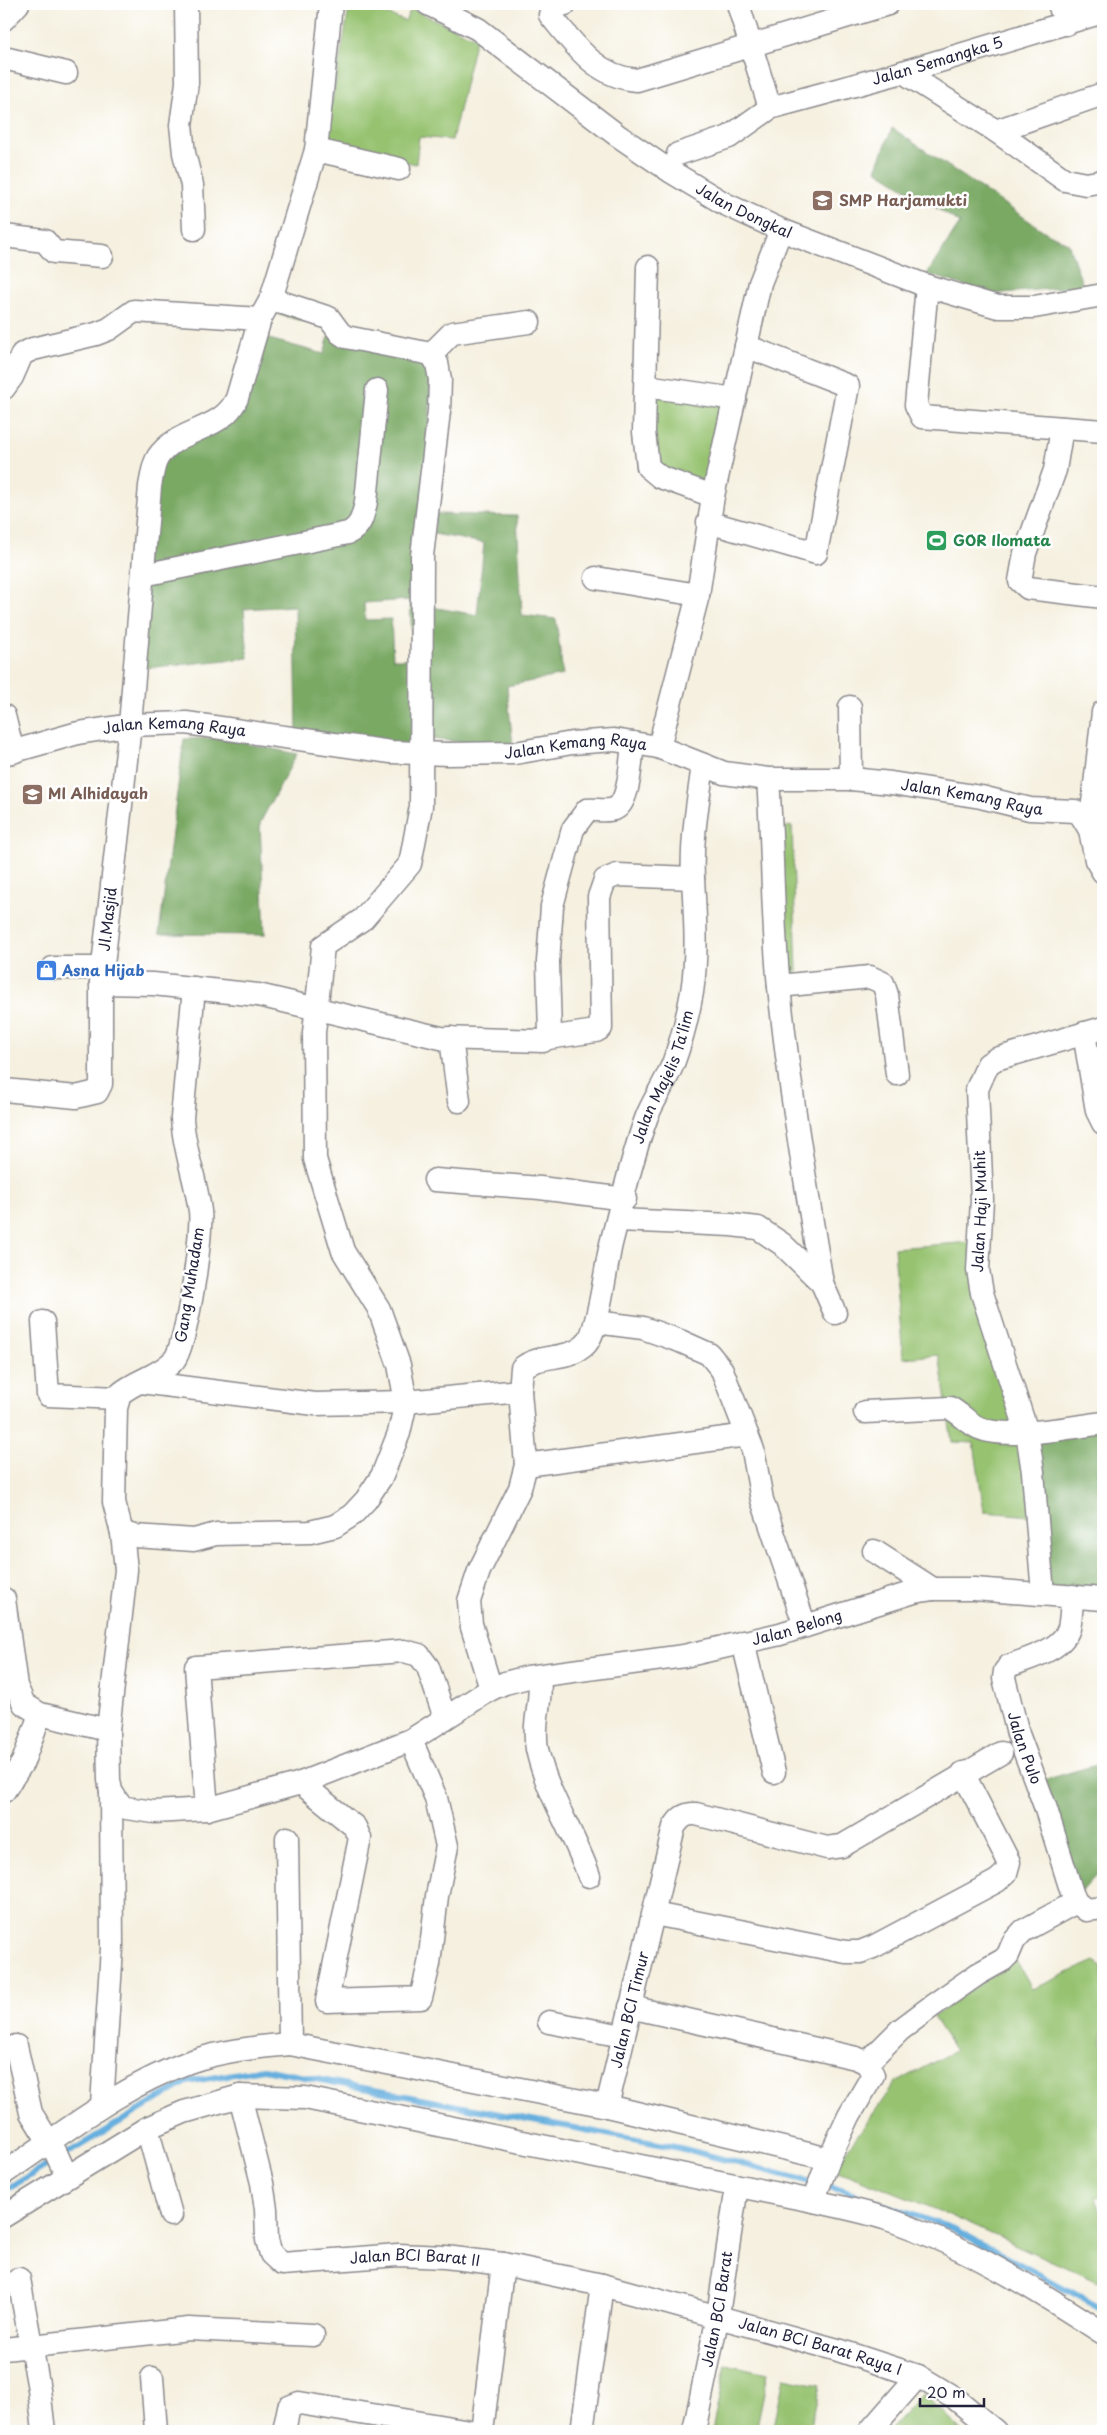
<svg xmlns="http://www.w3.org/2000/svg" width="1107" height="2435" viewBox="0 0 1107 2435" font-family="'Playpen Sans',sans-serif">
  <rect width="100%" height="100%" fill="#fff"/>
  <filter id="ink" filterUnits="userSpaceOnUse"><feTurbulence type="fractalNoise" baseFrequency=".02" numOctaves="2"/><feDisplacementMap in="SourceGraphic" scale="10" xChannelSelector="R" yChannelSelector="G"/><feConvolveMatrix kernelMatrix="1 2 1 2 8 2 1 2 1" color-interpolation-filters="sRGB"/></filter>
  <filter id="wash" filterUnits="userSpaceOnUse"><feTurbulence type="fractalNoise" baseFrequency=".0096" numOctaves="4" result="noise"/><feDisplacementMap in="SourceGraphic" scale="20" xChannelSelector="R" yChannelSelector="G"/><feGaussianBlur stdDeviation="1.12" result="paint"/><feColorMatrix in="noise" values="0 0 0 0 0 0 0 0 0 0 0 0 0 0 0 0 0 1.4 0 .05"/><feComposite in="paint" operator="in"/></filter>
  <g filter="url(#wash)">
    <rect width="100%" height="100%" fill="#f5f0df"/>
    <!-- green -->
    <path fill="#97c371" stroke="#5c7256" d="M350,4H384L382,12L405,21L411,9L476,38L452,140L419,137L416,164L324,144Z
      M646,386L735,399L713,496L660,477Z
      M792,826L797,973H784L778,828Z
      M972,1242L1013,1405L1032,1516L984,1512L974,1443L952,1442L939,1355L903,1358L894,1248Z
      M1015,1959L1032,1989L1095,1961L1103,1967V2195L1096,2198L1103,2217V2284L940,2211L833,2169L896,2082L955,2051L933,2017Z
      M726,2364L768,2373L756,2431H712Z
      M784,2378L820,2385L810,2431H773Z
      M923,2394L962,2431H888Z"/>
    <!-- forest -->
    <path fill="#79a963" stroke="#4e664f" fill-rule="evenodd" d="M892,128L1047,233L1068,243L1083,286L992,294L927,274L960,223L876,170Z
      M271,299L334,324L431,354L423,753L297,739L295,606L244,609L248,658L135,669L154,469L217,422ZM272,313L331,328L324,354L262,337ZM410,600L413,659H393L391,619L365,620L364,603Z
      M436,514L517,516L522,615L556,619L563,675L507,686L513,747L430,739L426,606L477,615L484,543L434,534Z
      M219,738L297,754L260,823L265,935L159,934L184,739Z
      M1103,1423V1599L1043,1594L1027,1432Z
      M1103,1763V1868L1081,1892L1044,1780Z"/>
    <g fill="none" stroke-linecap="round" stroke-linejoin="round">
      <!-- stream -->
      <path stroke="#66afde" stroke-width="6" d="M4,2191L187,2082L263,2069L680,2148L838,2189L954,2229L1103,2309"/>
    </g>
  </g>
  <g filter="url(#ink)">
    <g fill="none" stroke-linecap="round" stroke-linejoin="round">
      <defs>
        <g id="minor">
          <path d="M186,4L187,83L181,125L184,153L192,185L194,229"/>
          <path id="s1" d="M428,4L478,29L617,135L670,171L725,204L781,230L927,286L998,307H1034L1103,295"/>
          <path d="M565,4L552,8L550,15C574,44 596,77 637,80L888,4"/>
          <path d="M738,4L770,108"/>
          <path d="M1059,4L1066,24"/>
          <path d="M4,19L18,4"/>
          <path d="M4,58L66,73"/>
          <path d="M903,72L996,131L1065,180L1086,184L1103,181"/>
          <path d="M996,131L1103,94"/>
          <path d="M316,150L399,169"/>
          <path id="s2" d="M678,154L729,137L770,108L903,72L1103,12"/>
          <path d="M4,236L45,241L54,252L102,256"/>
          <path d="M648,267L644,432L648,467L660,477L713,496"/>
          <path d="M927,286L916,405L922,417L1103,431"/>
          <path d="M434,357L438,347L452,333L529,322"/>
          <path d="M646,386L735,399"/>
          <path d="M4,388L12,377L22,354L33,349L96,334L109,329L134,311L260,319"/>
          <path d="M1062,428L1055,470L1025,553L1020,581L1028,588L1103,597"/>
          <path d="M708,522L816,553L848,386L746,346"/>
          <path d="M143,575L348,533C361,527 363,516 366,502L377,390"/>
          <path d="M596,578L698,595"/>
          <path d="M850,707L851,779"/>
          <path d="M4,716L13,752"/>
          <path d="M660,743L698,595L713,496L760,283L781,230"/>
          <path id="s3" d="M4,754L78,733L130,725L186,723L391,752L448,754L515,753L572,743L614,740L658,747L724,773L768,779H851L891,783L981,797L1030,809L1075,811L1081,815L1090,830L1096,860L1103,872"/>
          <path d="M1090,830L1103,712"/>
          <path d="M53,968H103"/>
          <path d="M101,983L153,984L258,995L441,1038L543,1041L550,1034L548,962L552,906L573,829L587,810C595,809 606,812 614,809C630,805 631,757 633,743"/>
          <path d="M779,986L870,977L883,983L887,995L897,1074"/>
          <path id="s4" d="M194,988L182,1118C184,1150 196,1180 200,1211C203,1232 187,1345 174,1360C160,1376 136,1380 120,1394L116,1408L114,1502L122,1533L126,1570L108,1730L109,1780L111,1791L119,1804L126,1808L154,1812L207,1809L301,1783L411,1740L491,1689L505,1683L528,1677L684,1656L780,1634L914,1592L933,1589H974L1103,1599"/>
          <path d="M1084,1033L1097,1111L1103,1123"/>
          <path d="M451,1038L459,1101"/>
          <path d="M548,1038L596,1031L601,1028L599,897L605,880L617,875L693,878"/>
          <path id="s5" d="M4,1090L76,1097L97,1092L101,1084V983L130,725L150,486C152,477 153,464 158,457C178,427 223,432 237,398L260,319L271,299L316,150L331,4"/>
          <path d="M435,1180L540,1188L625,1199"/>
          <path d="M618,1220L731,1225L758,1228L782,1244L822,1283C806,1185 789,1086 779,987C772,918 773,848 768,779"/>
          <path d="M822,1283L835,1313"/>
          <path d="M43,1322L48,1395L118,1398"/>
          <path d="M596,1322L643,1328L680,1341L709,1354L722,1370L753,1450L762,1500L805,1626"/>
          <path d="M141,1382L315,1404L406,1402L520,1391"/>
          <path d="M865,1412L950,1408C960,1413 969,1424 979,1428C1006,1440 1073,1427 1103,1423"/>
          <path d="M526,1465L747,1435"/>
          <path d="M122,1533L135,1536L194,1540L216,1534L310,1532L335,1526L352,1515L366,1500L382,1476L399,1433L406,1402L399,1365L379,1309L343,1251L315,1159L314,1033L323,946L363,919L410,864L421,806L422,556L439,411L440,380L437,363L431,354L346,337L340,333L329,318L271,299"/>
          <path d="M874,1551L933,1589"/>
          <path id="s6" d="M1043,1594L1033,1472L1027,1432L982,1293L978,1270L982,1200L977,1089L988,1064L996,1059L1103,1028"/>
          <path id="s7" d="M1073,1596C1071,1607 1071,1619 1069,1628C1062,1651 1028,1658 1009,1666L1005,1671L1004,1678L1018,1734L1045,1806L1072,1893L1076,1902L1086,1910L1103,1908"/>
          <path d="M4,1599L16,1686L24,1704L40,1714L108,1730"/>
          <path d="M743,1642L774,1772"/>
          <path d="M539,1677C543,1701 532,1721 537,1749C547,1795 574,1832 589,1876"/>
          <path id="s8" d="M491,1689L471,1624L469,1601L479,1571L520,1488L526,1465L520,1391L522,1368C540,1353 569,1361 585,1345C599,1333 606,1261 612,1240C623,1198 632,1156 647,1116C655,1097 667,1080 674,1061C682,1039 688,1015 692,992C698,953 695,917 693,878C691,841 698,802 703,765"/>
          <path d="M301,1783L355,1827L360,1838L327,2001L421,1998L429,1964L437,1896L447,1846L436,1798L411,1740"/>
          <path d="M4,1791L23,1762L40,1714"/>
          <path d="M207,1809L196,1667L404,1651L419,1655L428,1667L445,1718"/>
          <path d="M287,1838L290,2044L607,2106L829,2159L849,2116L873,2075L867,2063L856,2058L630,2007"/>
          <path d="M654,1914L846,1952H860L873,1947L997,1881L1006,1873L1009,1862L963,1773"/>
          <path d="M549,2022L623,2036"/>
          <path d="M16,2046L31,2113L56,2153L67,2177"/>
          <path d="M867,2063L900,2030L932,2006L978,1974L1003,1960L1008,1955L1014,1941L1023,1931L1076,1902"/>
          <path id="s9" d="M240,2096L262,2183L266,2209L267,2240L271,2254L282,2264L398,2255L445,2257L503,2264L602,2285L838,2350L918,2376L956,2399L995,2431"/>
          <path d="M102,2105L112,1948L111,1791"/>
          <path id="s10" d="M607,2106L674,1827C680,1818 685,1813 696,1814L827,1848L842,1846L1001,1753"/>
          <path d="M147,2128L171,2215"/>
          <path d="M4,2173C64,2133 120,2087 189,2062C221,2051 256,2047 290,2044"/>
          <path d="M813,2201L829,2159"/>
          <path d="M4,2216L147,2128L184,2112L240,2096L305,2098L813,2201C837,2206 861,2211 884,2218C963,2244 1034,2288 1103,2333"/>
          <path d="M19,2279L39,2389L44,2431"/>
          <path d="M4,2349L189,2329L313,2335"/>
          <path d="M152,2378L156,2431"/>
          <path d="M284,2431L289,2407L299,2403L470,2431"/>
          <path d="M482,2431L503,2264"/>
          <path d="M582,2431L602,2285"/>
          <path id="s11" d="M694,2431L718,2315L737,2186"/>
          <path d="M870,2431L918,2376"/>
        </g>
      </defs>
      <!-- minor casing -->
      <use href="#minor" stroke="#8c898d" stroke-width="25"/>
      <!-- minor -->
      <use href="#minor" stroke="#fff" stroke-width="22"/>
    </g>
  </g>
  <!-- icons -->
  <defs>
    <symbol id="school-square" viewBox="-11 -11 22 22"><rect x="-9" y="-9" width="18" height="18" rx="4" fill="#8d6e63" stroke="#fff"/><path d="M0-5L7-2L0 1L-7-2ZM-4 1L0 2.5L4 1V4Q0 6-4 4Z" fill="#fff"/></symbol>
    <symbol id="stadium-square" viewBox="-11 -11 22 22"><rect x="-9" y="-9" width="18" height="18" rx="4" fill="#2e9e5b" stroke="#fff"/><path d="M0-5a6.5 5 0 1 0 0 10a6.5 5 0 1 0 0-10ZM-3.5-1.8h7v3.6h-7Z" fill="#fff"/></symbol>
    <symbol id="shop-square" viewBox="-11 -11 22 22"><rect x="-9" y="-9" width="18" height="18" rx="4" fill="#3f7fe0" stroke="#fff"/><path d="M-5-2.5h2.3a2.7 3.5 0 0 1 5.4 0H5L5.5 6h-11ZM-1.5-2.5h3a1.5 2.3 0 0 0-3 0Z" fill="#fff"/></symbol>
  </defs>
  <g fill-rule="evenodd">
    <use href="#school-square" x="810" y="188" width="25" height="25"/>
    <use href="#stadium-square" x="924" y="528" width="25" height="25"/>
    <use href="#school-square" x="20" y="782" width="25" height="25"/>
    <use href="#shop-square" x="34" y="958" width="25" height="25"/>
  </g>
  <g text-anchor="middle" stroke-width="5" stroke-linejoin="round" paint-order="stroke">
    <!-- street labels -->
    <g font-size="15" fill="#22223b" stroke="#fff">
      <text dy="5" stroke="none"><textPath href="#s2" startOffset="278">Jalan Semangka 5</textPath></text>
      <text dy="5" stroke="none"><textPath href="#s1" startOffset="379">Jalan Dongkal</textPath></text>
      <text dy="5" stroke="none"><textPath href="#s3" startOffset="174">Jalan Kemang Raya</textPath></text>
      <text dy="5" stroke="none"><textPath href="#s3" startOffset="578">Jalan Kemang Raya</textPath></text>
      <text dy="5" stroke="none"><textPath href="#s3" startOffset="982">Jalan Kemang Raya</textPath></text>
      <text dy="5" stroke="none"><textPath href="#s5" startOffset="268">Jl.Masjid</textPath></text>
      <text dy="5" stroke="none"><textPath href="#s8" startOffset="685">Jalan Majelis Ta'lim</textPath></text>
      <text dy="5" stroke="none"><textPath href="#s6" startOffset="391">Jalan Haji Muhit</textPath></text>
      <text transform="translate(190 1285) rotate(-81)" y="5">Gang Muhadam</text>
      <text dy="5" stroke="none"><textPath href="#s4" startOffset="1570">Jalan Belong</textPath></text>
      <text dy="5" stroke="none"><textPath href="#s7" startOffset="192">Jalan Pulo</textPath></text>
      <text dy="5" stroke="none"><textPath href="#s10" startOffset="99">Jalan BCI Timur</textPath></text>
      <text dy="5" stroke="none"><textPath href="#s9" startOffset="310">Jalan BCI Barat II</textPath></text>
      <text dy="5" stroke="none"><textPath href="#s11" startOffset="124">Jalan BCI Barat</textPath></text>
      <text dy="5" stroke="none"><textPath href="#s9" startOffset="726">Jalan BCI Barat Raya I</textPath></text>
    </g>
    <!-- education labels -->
    <g font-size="15" font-weight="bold" fill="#785e54" stroke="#fff" text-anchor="start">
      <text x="839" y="206">SMP Harjamukti</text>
      <text x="48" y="799">MI Alhidayah</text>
    </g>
    <!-- leisure labels -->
    <g font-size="15" font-weight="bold" fill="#27864d" stroke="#fff" text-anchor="start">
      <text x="953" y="546">GOR Ilomata</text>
    </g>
    <!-- shop labels -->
    <g font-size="15" font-weight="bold" fill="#366cbe" stroke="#fff" text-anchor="start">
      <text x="62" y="976">Asna Hijab</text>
    </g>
  </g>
  <!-- margin -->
  <rect width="1107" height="2435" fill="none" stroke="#fff" stroke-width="20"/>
  <!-- scale -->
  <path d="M920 2398v8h64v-8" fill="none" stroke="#22223b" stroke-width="2.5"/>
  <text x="927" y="2398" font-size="15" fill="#22223b" stroke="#ffffff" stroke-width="4" paint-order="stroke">20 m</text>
</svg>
